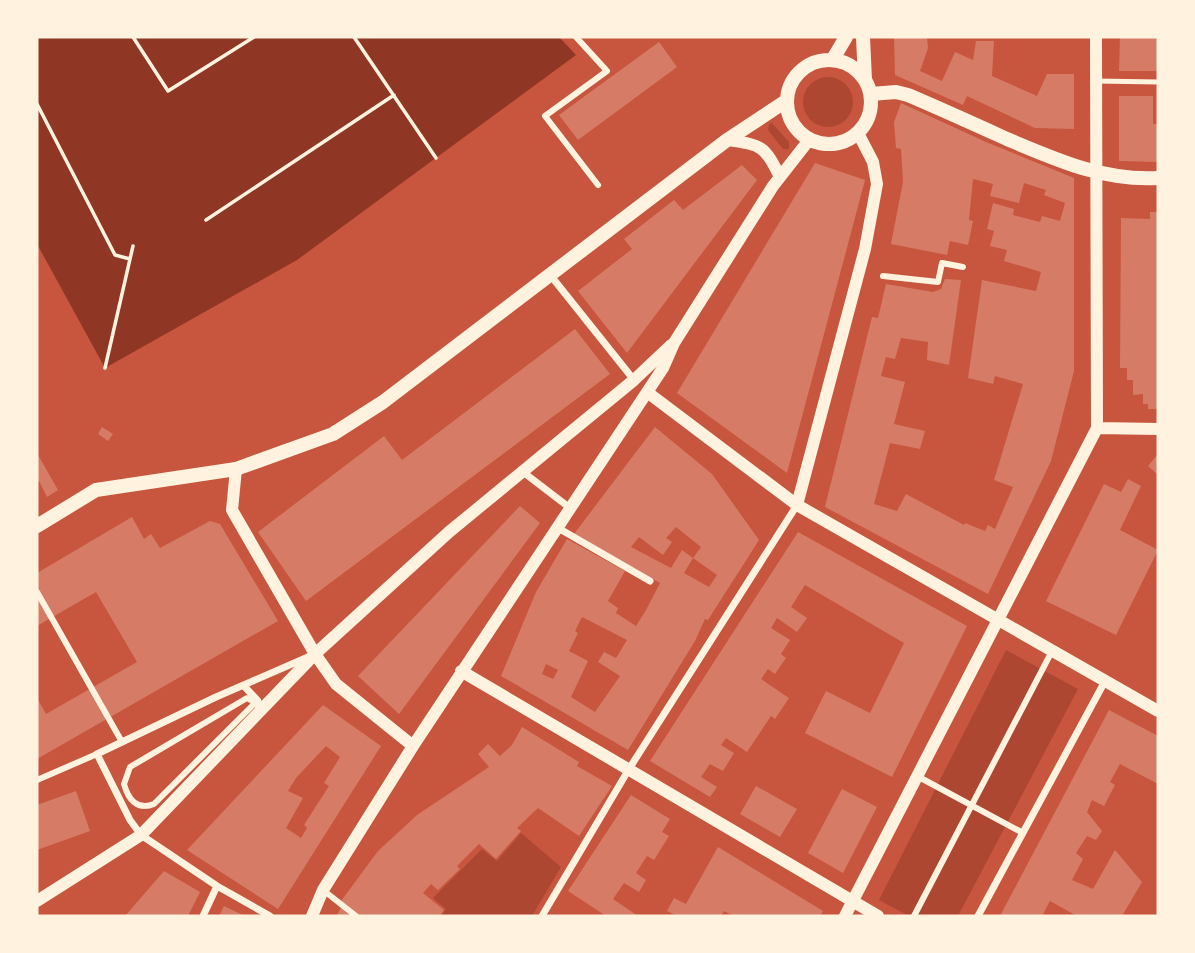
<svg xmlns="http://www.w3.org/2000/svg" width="1195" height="953" viewBox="0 0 1195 953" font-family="Roboto,sans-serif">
  <rect width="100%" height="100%" fill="#c8553d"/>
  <!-- green -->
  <path fill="#ae4732" d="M803 102a25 25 0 1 1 50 0a25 25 0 1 1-50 0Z
    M772,123L789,142V149H783L768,130L769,124Z
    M1006,650L1078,689L958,916H909L879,900Z
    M521,833L561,867L532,916H441L446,909L433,898L482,849L497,861Z"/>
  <!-- water -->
  <path fill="#8f3625" d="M37,37H559L576,55L297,260L105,368L37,244Z"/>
  <!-- building -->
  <path fill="#d67c66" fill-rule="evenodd" d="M894,37H927L928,48L920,71L942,81L955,52L973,60L976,41H994L992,76L1037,96L1047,74H1074V129L1035,128L967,96L963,105L895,75Z
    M1120,37H1158V71H1119Z
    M659,42L677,67L578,140L559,115Z
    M1119,96H1153V124H1158V162L1119,161Z
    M901,103L986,142L1074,178V371L1051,461L988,594L825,507L872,317L878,318L886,284L933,292L941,289L945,279L961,280L949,365L927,360L928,342L901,338L895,359L886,357L881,376L905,382L894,424L925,431L920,449L890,443L874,504L897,511L906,494L964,525L965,523L985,531L988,525L995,529L1013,487L994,480L1023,384L995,376L993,384L968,378L982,280L1036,291L1041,272L1004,261L1007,250L990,246L994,231L987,229L993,203L1014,209L1013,215L1040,222L1042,216L1060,221L1065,203L1044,195L1046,190L1024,183L1019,203L990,196L993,184L973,179L969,220L973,221L968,245L950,241L947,255L891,244L903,182L901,149L896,148L894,122Z
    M815,163L865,180L787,473L677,393Z
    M742,165L757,180L627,353L578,291L632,249L624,239L674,200L683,210Z
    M1150,212H1158V409H1148V404H1143V394L1133,395V380H1127V368H1120L1121,218L1150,219Z
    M575,329L610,374L306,601L258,532L384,436L402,460Z
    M102,427L113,434L108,441L98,434Z
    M655,427L712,474L759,540L708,620L705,619L695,641L628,750L501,676L536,592L567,539L625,571L608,601L618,608L616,613L636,626L646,610L660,583L574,534ZM676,527L701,547L693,558L717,575L709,587L684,573L693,558L682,550L671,568L631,547L639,537L663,555L672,542L666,538ZM582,617L627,640L616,658L604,652L598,662L620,676L595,712L571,697L588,661L569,651L578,633L575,631ZM546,664L558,670L553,679L542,674Z
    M37,453L58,490L47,497L39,481L37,483Z
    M1158,454V475L1148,466Z
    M1128,479L1141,486L1120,530L1158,550L1116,635L1046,601L1104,484L1121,492Z
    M520,506L540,523L399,714L358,676Z
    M132,517L144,539L151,534L160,548L210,521L220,524L278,621L37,759V698L46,714L137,662L96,592L37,626V573Z
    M798,532L967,626L892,777L805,733L826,691L870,713L904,643L805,585L791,607L807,618L797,632L777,618L771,628L790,640L781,654L786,658L775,674L768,669L761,679L789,698L775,719L771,716L747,752L726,738L721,745L734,753L723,771L710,764L701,777L717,787L710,797L650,761Z
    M323,705L381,746L278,909L187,850ZM326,746L340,757L324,783L329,786L304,825L307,828L301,838L286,828L303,798L288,791L296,778Z
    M1109,710L1158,736V784L1120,764L1110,782L1115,785L1104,806L1092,800L1087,812L1102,831L1096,840L1087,836L1076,853L1083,859L1072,880L1093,889L1115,850L1142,882L1122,916H1077L1050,901L1042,916H1000Z
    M522,727L579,762L577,766L612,786L579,836L538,808L517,828L521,831L496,859L479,844L457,866L460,869L438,890L431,884L423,893L444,910L440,916H360L341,901L378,851L417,815L489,767L478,754L488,744L500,756L512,745Z
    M756,786L797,809L780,837L740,814Z
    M842,789L877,807L843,873L808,853Z
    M76,791L90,831L37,850V805Z
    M631,795L670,819L662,832L669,836L654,860L647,856L636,873L646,880L639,892L624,883L613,899L638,916H606L568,891Z
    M718,847L823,911L820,916H734L724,911L721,916H677L667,911L674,898L686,904Z
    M164,871L200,892L188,916H125Z
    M224,906L245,916H219Z
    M341,907L352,916H337Z"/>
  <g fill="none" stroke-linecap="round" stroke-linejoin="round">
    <!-- path -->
    <path stroke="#fff3e0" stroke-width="3.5" d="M133,37L168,91L254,37
      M354,37L436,158
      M37,104L115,255L130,259
      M206,220L394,95
      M105,368L133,246"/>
    <!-- service -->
    <path stroke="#fff3e0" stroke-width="5" d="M1096,81L1158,82"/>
    <!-- pedestrian -->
    <path stroke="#fff3e0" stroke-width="6" d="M576,37L607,71L545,116L598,185
      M883,276L938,282L942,263L963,267
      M37,592L122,742
      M247,698L254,702L253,705L154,804C137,811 128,799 124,784L130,767Z
      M917,776L1023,833
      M37,780L97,754
      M323,890L356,916
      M914,916L1052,651"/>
    <!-- minor -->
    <path stroke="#fff3e0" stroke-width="7" d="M551,276L634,380
      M523,472L570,508
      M558,528L650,581
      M244,686L258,701L259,712
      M203,916L217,886
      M270,916L217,886L141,835L130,820L97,754L216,697L308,657
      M542,916L629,769L797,505
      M978,916L1105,681"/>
    <!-- tertiary -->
    <path stroke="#fff3e0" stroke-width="12" d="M727,140C762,145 764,145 780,177
      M647,392L797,505L1158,711
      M1097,428L1158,429
      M236,469L232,510L315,654L336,684L413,746
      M797,505L865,249L877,184L873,162L858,133
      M461,671L878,916
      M37,901L141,835L315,654L449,532L634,380L671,345
      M312,916L323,890L413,746L663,368L674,343L773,186L809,140
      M845,916L1097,428L1096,37"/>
    <!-- secondary -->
    <path stroke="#fff3e0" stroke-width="14" d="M863,37L865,80
      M833,59L846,37
      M787 102a42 42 0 1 1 84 0a42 42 0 1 1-84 0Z
      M871,94L896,92L908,95C941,109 974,124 1007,139C1057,160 1103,181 1158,178
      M37,526L96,490L236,469L333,434L383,402L727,140L786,101"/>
  </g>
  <!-- border -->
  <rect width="1195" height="953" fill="none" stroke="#fff3e0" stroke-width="77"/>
</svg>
